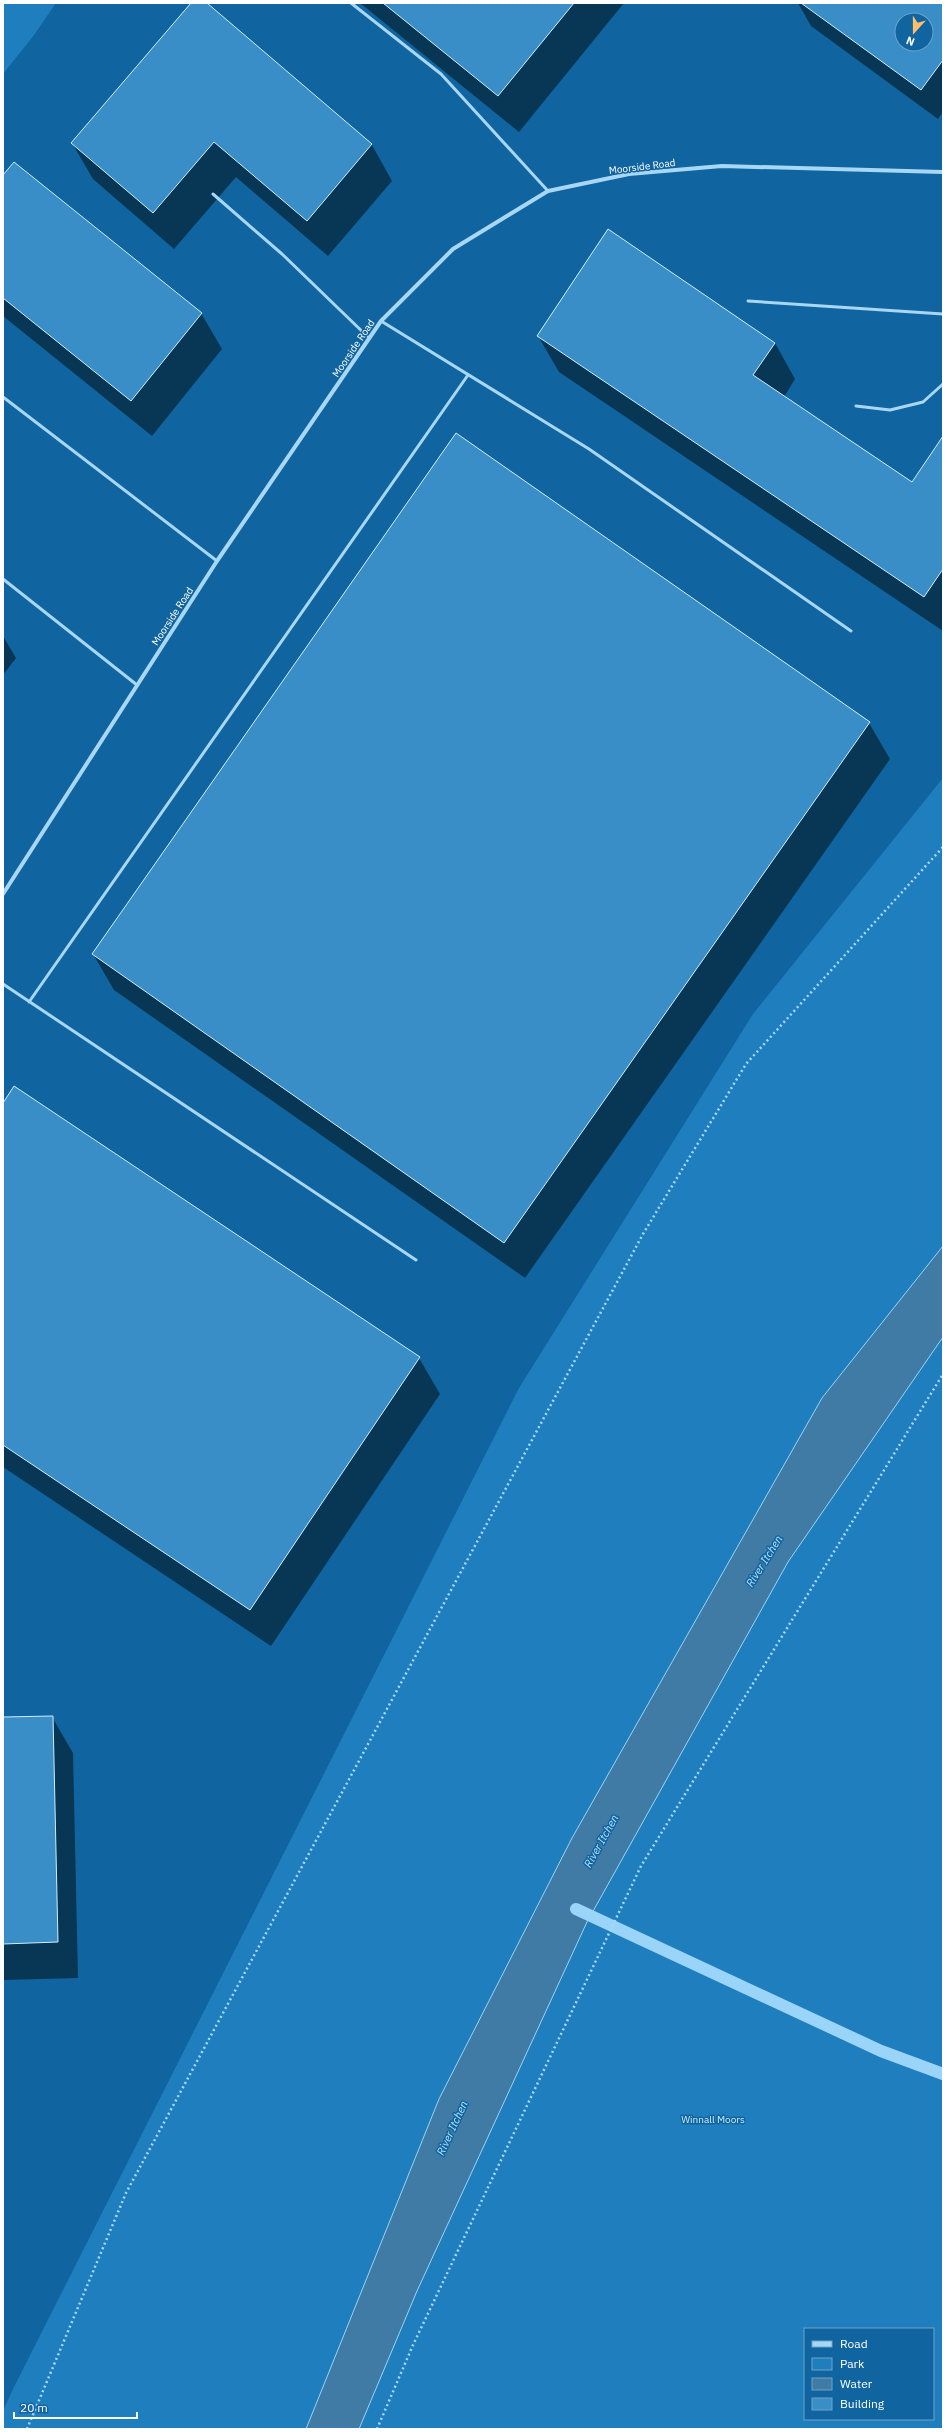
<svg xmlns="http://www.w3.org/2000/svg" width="946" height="2432" viewBox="0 0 946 2432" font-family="'IBM Plex Sans',sans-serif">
  <rect width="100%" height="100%" fill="#1065a0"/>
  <!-- green -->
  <path fill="#1f7fbe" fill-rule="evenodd" d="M3,3H56L34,35L3,74Z
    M943,778V1246L822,1398L572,1838L439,2099L306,2429H3V2411L13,2389L519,1388L753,1014Z
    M943,1285V2429H317L457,2116ZM805,2329H933V2419H805Z"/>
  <!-- water -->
  <path fill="#407ba5" stroke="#9ad4f9" d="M943,1246V1337L788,1562L587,1922L417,2291L359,2429H306L439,2099L572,1838L822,1398Z"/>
  <!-- shadow -->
  <path fill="#0007" fill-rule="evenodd" d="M192,3H205L372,145L392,181L328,256L236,177L174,249L93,179L72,143Z
    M360,3H624L519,132Z
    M798,3H943V112L938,119L811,26ZM902,20H926V44H902Z
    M3,177L201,313L222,349L152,436L3,316Z
    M538,336L775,343L795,379L784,397L912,483L943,438V631L559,372Z
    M3,636L16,658L3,675Z
    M869,723L890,759L525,1278L114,990L93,954Z
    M3,1105L419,1358L440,1394L271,1646L3,1467Z
    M52,1717L73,1753L78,1978L3,1980V1718Z"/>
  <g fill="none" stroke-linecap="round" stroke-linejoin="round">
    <!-- stream -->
    <path stroke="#9ad4f9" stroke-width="12" d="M576,1909L881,2051L943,2074"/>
  </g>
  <!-- building -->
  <path fill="#398ec7" stroke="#d1edfe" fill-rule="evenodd" d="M191,3H207L372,144L307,221L214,142L153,213L71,143Z
    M383,3H574L498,96Z
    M801,3H943V60L921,90ZM902,20H926V44H902Z
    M14,162L202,313L131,401L3,298V175Z
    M608,229L775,343L753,375L912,482L943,436V569L924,597L537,336Z
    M456,433L870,722L504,1243L92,954Z
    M14,1086L420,1357L250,1610L3,1445V1103Z
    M53,1716L58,1942L3,1944V1717Z"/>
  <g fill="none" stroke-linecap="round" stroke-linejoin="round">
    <!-- path -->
    <path stroke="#a8d7f6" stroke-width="2.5" stroke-dasharray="2 3" stroke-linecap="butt" d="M27,2429L126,2193L643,1234L746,1064L943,847
      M377,2429L413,2345L641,1866L943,1374"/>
    <!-- lane -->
    <path stroke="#a8d7f6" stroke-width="3" d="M351,3L441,74L548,191
      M213,194L282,254L369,338
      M748,301L943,314
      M381,321L589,449L851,631
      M3,397L217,561
      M856,406L890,410L923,402L943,384
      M3,579L137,685
      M3,984L416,1260
      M29,1002L468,375"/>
    <!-- street -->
    <path stroke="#a8d7f6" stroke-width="4" d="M3,894L217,561L381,321L453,249L548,191L629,174L722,166L943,172"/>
  </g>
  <g text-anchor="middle" stroke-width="3" stroke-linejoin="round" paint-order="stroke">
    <!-- street labels -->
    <g font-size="10" fill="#fff" stroke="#1065a0">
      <text transform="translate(642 166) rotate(-7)" y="4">Moorside Road</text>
      <text transform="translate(353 348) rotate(-56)" y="4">Moorside Road</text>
      <text transform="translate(172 616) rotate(-57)" y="4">Moorside Road</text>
    </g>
    <!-- park labels -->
    <g font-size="10" fill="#d1edfe" stroke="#1065a0">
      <text x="713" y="2123">Winnall Moors</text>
    </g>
    <!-- water labels -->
    <g font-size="11" font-style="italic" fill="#b9e2fc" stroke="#1065a0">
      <text transform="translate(764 1561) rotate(-58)" y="4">River Itchen</text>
      <text transform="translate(601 1841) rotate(-61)" y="4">River Itchen</text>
      <text transform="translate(452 2128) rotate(-65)" y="4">River Itchen</text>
    </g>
  </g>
  <!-- border -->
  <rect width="946" height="2432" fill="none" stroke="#ffffff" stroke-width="8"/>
  <!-- legend -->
  <rect x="804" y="2328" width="130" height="92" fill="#1065a0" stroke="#70a3c6"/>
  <rect x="812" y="2341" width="20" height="6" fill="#a8d7f6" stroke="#70a3c6"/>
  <text x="840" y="2348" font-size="12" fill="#ffffff">Road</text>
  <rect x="812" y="2358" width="20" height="12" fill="#1f7fbe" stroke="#70a3c6"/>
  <text x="840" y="2368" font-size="12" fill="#ffffff">Park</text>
  <rect x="812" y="2378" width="20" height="12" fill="#407ba5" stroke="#70a3c6"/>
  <text x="840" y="2388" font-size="12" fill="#ffffff">Water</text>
  <rect x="812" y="2398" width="20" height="12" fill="#398ec7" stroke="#70a3c6"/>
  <text x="840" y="2408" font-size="12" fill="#ffffff">Building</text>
  <!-- north arrow -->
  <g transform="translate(914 32) rotate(201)"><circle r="19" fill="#1065a0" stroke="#70a3c6"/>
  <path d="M0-3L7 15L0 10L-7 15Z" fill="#ffbe6c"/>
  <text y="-6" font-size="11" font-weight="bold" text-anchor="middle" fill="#ffffff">N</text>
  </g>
  <!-- scale -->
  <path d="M14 2412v6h123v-6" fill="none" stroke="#ffffff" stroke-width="2"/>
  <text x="20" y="2412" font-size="12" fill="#ffffff" stroke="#1065a0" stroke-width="3" paint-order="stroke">20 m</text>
</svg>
